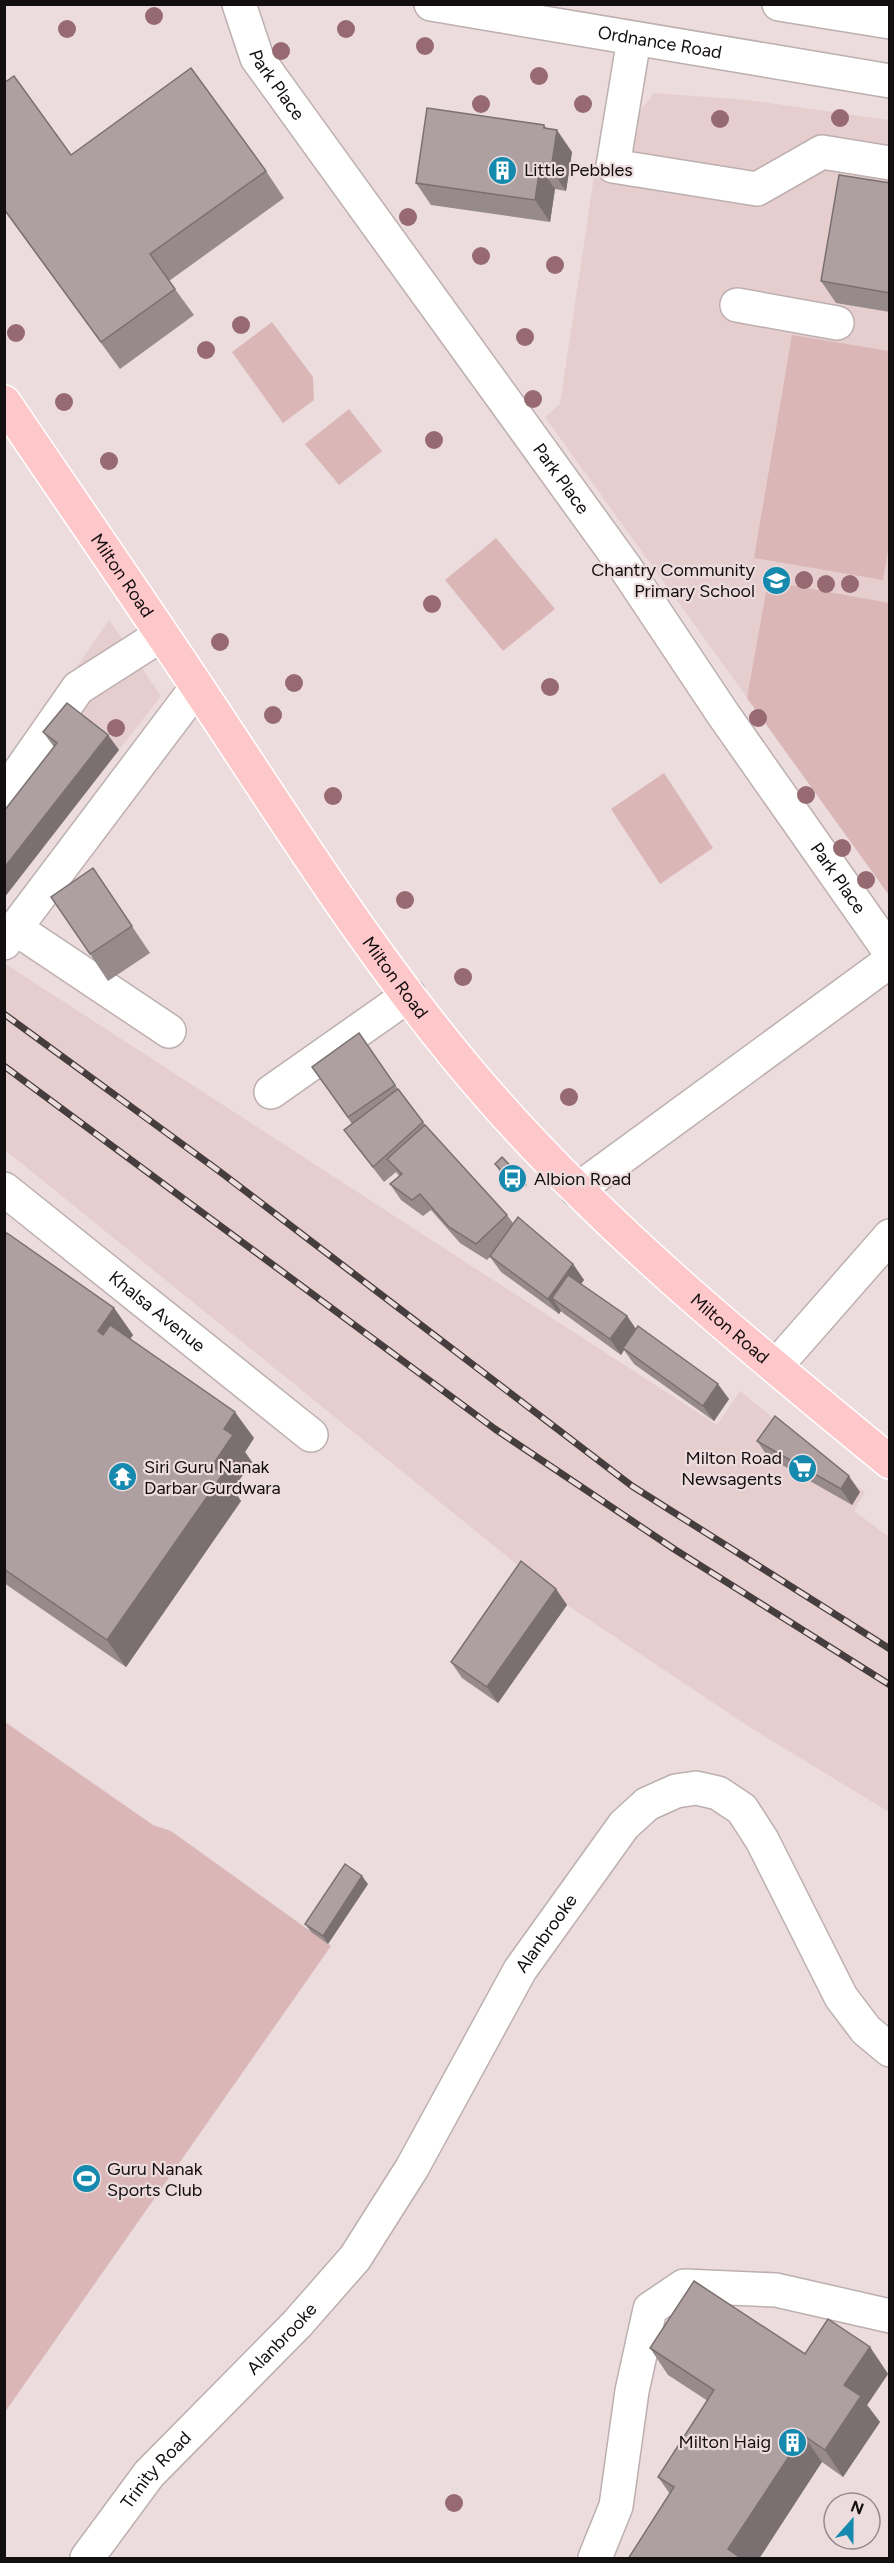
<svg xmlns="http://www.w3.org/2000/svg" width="894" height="2563" viewBox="0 0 894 2563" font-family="Figtree,sans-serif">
  <rect width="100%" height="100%" fill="#ecdcdd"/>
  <!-- built -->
  <path fill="#e6cece" d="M654,93L747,100L889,120V895L545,417L560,404L602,123L639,129L637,123L640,111Z
    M109,620L161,696L5,897V771Z
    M4,963L717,1425L740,1391L865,1492L854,1511L889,1537V1812L751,1728L567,1605L5,1150Z"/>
  <!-- green -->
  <path fill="#dab6b7" d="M272,322L313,377L314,400L283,423L232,352Z
    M792,335L889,351L890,539L883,580L754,558Z
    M349,409L382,451L339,485L305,444Z
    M496,538L555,609L503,651L445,580Z
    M768,581L889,603V895L747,698Z
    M664,773L713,848L660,884L611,809Z
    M5,1722L153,1825L171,1831L331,1946L5,2412Z"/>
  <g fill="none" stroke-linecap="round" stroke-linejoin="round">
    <defs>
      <g id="minor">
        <path id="s1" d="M239,4L257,58L625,567L723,714L890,952"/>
        <path id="s2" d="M431,4L890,81"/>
        <path d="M779,4L890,22"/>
        <path d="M634,39L613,166L757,189L822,152L890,163"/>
        <path d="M737,305L837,323"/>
        <path d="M4,794L78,688L161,635"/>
        <path d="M15,928L169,1031"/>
        <path d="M4,943L197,687"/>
        <path d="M271,1092L409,995"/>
        <path id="s3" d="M4,1189L311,1435"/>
        <path d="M577,1190L890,961"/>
        <path d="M776,1366L890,1236"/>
        <path id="s4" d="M87,2558L149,2474L297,2324L355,2258L412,2168L520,1970L624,1825L647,1804L676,1791L696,1788L718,1793L742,1809L762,1840L841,1997L866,2030L890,2050"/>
        <path d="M595,2558L616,2506L632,2391L650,2309L684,2286L776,2290L890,2316"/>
      </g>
      <g id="major">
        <path id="s5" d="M4,402C73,504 144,606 212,709C300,842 387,980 493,1100C612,1235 751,1348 890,1462"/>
      </g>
    </defs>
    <!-- minor casing -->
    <use href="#minor" stroke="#bdafaf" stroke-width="36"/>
    <!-- major casing -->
    <use href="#major" stroke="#fff" stroke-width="36"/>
    <!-- minor -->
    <use href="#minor" stroke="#fff" stroke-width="33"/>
    <!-- major -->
    <use href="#major" stroke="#fec7ca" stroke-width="33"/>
    <defs>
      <path id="rail" d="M4,1014L219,1171L632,1486L890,1649
        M4,1066L495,1429L674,1549L890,1685"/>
    </defs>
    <!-- rail casing -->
    <use href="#rail" stroke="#453d3e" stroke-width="7"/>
    <!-- rail -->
    <use href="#rail" stroke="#ecdcdd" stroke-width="4.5" stroke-dasharray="14" stroke-linecap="butt"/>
  </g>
  <!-- trees -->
  <g fill="#976a72">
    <circle cx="154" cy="16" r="9"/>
    <circle cx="67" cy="29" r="9"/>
    <circle cx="346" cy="29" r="9"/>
    <circle cx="425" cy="46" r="9"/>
    <circle cx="281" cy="51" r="9"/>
    <circle cx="539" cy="76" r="9"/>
    <circle cx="481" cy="104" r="9"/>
    <circle cx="583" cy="104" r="9"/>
    <circle cx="840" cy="118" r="9"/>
    <circle cx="720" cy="119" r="9"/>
    <circle cx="408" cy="217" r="9"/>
    <circle cx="481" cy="256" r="9"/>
    <circle cx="555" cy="265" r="9"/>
    <circle cx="241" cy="325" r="9"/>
    <circle cx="16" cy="333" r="9"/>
    <circle cx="525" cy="337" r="9"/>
    <circle cx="206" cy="350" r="9"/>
    <circle cx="533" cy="399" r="9"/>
    <circle cx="64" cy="402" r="9"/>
    <circle cx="434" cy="440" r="9"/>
    <circle cx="109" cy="461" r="9"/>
    <circle cx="774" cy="575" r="9"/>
    <circle cx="804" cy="580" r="9"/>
    <circle cx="826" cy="584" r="9"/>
    <circle cx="850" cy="584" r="9"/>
    <circle cx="432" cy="604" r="9"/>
    <circle cx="220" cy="642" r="9"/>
    <circle cx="294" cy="683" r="9"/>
    <circle cx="550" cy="687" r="9"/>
    <circle cx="273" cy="715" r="9"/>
    <circle cx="758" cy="718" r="9"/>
    <circle cx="116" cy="728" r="9"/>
    <circle cx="806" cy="795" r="9"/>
    <circle cx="333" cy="796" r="9"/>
    <circle cx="842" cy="848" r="9"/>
    <circle cx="866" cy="880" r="9"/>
    <circle cx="405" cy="900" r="9"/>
    <circle cx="463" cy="977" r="9"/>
    <circle cx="569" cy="1097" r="9"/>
    <circle cx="454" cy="2503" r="9"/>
  </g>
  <!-- wall -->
  <path fill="#968a8a" d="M4,83L71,155L266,171L284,198L169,281L194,315L120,369L4,210Z
    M546,128L572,152L566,191L555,189L550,222L431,205L416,183Z
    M890,183V312L836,303L821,281Z
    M43,732L108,735L119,750L54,747Z
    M111,895L150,953L108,981L90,954Z
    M359,1033L398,1089L426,1126L507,1215L513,1223L573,1264L584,1280L581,1284L627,1316L636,1329L729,1399L714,1421L634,1364L624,1350L621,1355L563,1313L561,1311L559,1314L501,1272L490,1257L487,1260L460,1243L431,1210L423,1216L401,1200L390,1184L399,1176L396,1172L384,1182L355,1145L344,1130L352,1124L312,1067Z
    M495,1164L521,1177L527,1185L519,1192L500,1172Z
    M4,1236L114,1308L133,1335L130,1339L254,1438L245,1452L252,1462L233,1489L241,1501L126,1667L4,1583Z
    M757,1441L860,1492L852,1505L768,1457Z
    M556,1589L567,1605L498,1703L462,1678L451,1662Z
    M368,1884L328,1944L311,1932L305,1924Z
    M870,2347L888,2374L867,2405L880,2422L843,2477L822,2462L670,2494L658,2477L708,2401L668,2375L650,2348L805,2354Z"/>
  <!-- shaded-wall -->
  <path fill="#7a7071" d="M544,125L555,140L557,130L572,152L566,191L551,169Z
    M540,167L555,189L550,222L535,200Z
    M108,735L119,750L4,898V868Z
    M573,1264L584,1280L564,1307L552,1298L561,1311L559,1314L548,1299Z
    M114,1308L133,1335L117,1358L98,1331Z
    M627,1316L638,1332L623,1348L624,1350L621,1355L610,1339Z
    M718,1384L729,1399L714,1421L703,1406Z
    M235,1412L254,1438L245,1452L252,1462L233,1489L241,1501L126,1667L107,1640L212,1466L224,1429Z
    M849,1476L860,1492L852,1505L841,1489Z
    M556,1589L567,1605L498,1703L487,1687Z
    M362,1876L368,1884L328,1944L323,1936Z
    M870,2347L888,2374L867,2405L880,2422L843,2477L825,2450L844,2385Z
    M803,2435L822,2462L759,2559H735L728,2549Z"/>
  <!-- building -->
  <path fill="#aea0a1" stroke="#7a7071" stroke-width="1.5" d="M191,68L266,171L150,254L175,289L101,342L4,209V83L14,76L71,155Z
    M427,108L544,125V128L557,130L551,169L540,167L535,200L416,183Z
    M839,175L890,183V293L821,281Z
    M67,703L108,735L4,868V811L57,743L43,732Z
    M93,868L132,926L90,954L51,897Z
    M359,1033L395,1085L348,1117L312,1067Z
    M398,1089L423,1122L373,1167L344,1130Z
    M425,1125L507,1215L476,1244L449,1227L420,1194L412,1200L390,1184L402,1174L387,1159Z
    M502,1157L521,1177L514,1183L495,1164Z
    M518,1217L573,1264L548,1299L490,1256Z
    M7,1233L114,1308L98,1331L103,1335L110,1325L235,1412L224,1429L233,1435L212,1466L223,1474L107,1640L4,1569V1236Z
    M568,1275L627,1316L610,1339L552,1298Z
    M638,1326L718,1384L703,1406L623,1348Z
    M775,1416L849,1476L841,1489L757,1441Z
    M521,1561L556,1589L487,1687L451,1662Z
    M345,1864L362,1876L323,1936L305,1924Z
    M694,2281L805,2354L828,2319L870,2347L844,2385L861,2396L825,2450L803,2435L728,2549L742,2559H628L674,2487L658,2477L714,2390L650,2348Z"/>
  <!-- icons -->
  <defs>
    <symbol id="building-disc" viewBox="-11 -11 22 22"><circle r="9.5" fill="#1589ae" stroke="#ecdcdd"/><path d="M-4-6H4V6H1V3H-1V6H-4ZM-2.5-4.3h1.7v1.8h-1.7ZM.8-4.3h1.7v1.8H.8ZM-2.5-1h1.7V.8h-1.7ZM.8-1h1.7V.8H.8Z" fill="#fff"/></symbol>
    <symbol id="school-disc" viewBox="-11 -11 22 22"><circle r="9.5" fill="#1589ae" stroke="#ecdcdd"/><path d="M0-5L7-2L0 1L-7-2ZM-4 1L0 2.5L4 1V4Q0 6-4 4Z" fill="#fff"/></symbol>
    <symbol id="bus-disc" viewBox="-11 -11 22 22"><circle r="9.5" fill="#1589ae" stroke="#ecdcdd"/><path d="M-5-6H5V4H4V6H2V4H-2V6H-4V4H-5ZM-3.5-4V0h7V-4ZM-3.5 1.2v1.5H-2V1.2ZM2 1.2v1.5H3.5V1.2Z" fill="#fff"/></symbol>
    <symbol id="supermarket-disc" viewBox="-11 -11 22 22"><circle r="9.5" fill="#1589ae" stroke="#ecdcdd"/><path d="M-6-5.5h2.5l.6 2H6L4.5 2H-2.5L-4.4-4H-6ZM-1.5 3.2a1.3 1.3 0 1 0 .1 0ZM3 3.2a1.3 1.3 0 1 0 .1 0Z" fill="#fff"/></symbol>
    <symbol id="temple-disc" viewBox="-11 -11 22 22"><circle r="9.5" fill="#1589ae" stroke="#ecdcdd"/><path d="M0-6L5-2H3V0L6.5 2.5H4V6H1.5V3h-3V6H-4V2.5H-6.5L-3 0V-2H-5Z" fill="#fff"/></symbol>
    <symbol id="stadium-disc" viewBox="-11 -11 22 22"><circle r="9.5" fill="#1589ae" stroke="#ecdcdd"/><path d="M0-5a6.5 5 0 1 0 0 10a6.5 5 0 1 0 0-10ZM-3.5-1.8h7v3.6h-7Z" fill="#fff"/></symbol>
  </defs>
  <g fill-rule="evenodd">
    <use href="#building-disc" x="486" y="154" width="33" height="33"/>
    <use href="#school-disc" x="760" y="564" width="33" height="33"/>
    <use href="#bus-disc" x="496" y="1162" width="33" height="33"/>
    <use href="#supermarket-disc" x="786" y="1452" width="33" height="33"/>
    <use href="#temple-disc" x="106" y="1460" width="33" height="33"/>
    <use href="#stadium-disc" x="70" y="2162" width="33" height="33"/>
    <use href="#building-disc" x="776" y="2426" width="33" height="33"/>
  </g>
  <g text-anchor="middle" stroke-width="4.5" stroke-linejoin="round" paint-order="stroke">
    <!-- street labels -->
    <g font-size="18" fill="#130e0f" stroke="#ecdcdd">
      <text dy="6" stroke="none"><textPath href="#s2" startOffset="232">Ordnance Road</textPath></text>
      <text dy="6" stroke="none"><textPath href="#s1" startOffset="90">Park Place</textPath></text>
      <text dy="6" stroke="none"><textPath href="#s1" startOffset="576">Park Place</textPath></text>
      <text dy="6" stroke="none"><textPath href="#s5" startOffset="210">Milton Road</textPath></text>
      <text dy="6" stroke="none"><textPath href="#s1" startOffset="1062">Park Place</textPath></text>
      <text dy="6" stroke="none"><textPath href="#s5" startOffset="696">Milton Road</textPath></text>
      <text dy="6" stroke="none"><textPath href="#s3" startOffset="196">Khalsa Avenue</textPath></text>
      <text dy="6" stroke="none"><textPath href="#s5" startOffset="1182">Milton Road</textPath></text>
      <text dy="6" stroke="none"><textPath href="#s4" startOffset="780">Alanbrooke</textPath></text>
      <text dy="6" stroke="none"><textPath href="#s4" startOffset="294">Alanbrooke</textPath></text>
      <text dy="6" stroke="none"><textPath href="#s4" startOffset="112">Trinity Road</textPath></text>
    </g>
    <!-- poi labels -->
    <g font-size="18" fill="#130e0f" stroke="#ecdcdd" text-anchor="start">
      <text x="524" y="176">Little Pebbles</text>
      <text x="755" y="576" text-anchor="end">Chantry Community<tspan x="755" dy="21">Primary School</tspan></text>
      <text x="534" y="1185">Albion Road</text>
      <text x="782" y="1464" text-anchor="end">Milton Road<tspan x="782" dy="21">Newsagents</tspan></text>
      <text x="144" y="1473">Siri Guru Nanak<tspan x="144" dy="21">Darbar Gurdwara</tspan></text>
      <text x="107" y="2175">Guru Nanak<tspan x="107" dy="21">Sports Club</tspan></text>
      <text x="771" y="2448" text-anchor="end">Milton Haig</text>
    </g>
  </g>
  <!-- border -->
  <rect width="894" height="2563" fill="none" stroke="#130e0f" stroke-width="12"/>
  <!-- north arrow -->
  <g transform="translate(852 2521) rotate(21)"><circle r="28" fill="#ecdcdd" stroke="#958a8b" stroke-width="1.5"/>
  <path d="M0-4.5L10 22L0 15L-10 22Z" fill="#1589ae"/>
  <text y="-9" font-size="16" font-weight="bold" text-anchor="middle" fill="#130e0f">N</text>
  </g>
</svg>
